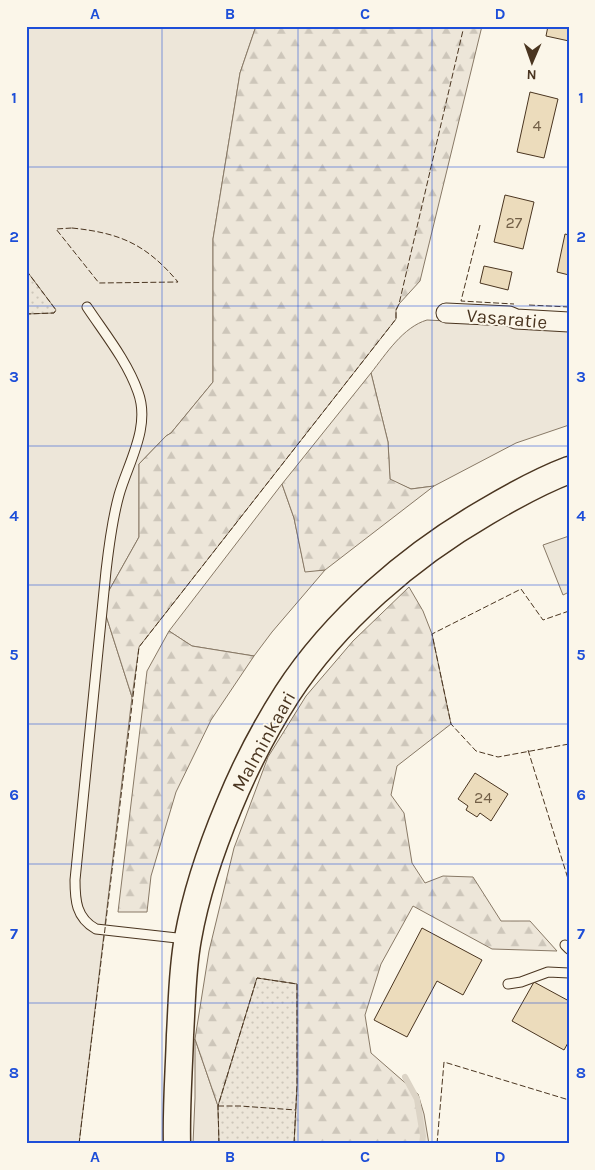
<svg xmlns="http://www.w3.org/2000/svg" width="595" height="1170" viewBox="0 0 595 1170" font-family="Karla,sans-serif">
  <defs>
    <pattern id="forest-firs" width="22" height="20" patternUnits="userSpaceOnUse" patternTransform="scale(1.25)"><rect width="22" height="20" fill="#ede6d9"/><path d="M5 1l3.5 6h-7zM16 11l3.5 6h-7z" fill="#cdc6ba"/></pattern>
    <pattern id="park-dots" width="8" height="8" patternUnits="userSpaceOnUse" patternTransform="scale(1.25)"><rect width="8" height="8" fill="#ede6d9"/><path d="M2 2h.1M6 6h.1" fill="none" stroke="#cdc6ba" stroke-width="1.8" stroke-linecap="round"/></pattern>
  </defs>
  <rect width="100%" height="100%" fill="#fbf6e9"/>
  <!-- grass -->
  <path fill="#ede6d9" stroke="#887966" d="M26,26H256L240,73L213,239V382L171,433L166,436L139,464V537L102,603L132,697L79,1144H26Z
    M427,320L508,324L510,327L569,331V425L516,443L434,486L411,489L390,480L388,442L371,373C386,354 403,327 427,320Z
    M282,484L294,518L305,571L325,570L272,632L254,656L192,646L169,631Z
    M195,1039L218,1106L219,1144H193L195,1098Z"/>
  <!-- forest -->
  <path fill="url(#forest-firs)" stroke="#887966" d="M256,26H482L420,281L399,304L396,310V319L139,647L132,697L102,603L139,537V464L166,436L171,433L213,382V239L240,73Z
    M371,373L388,442L390,479L411,489L434,486L325,570L305,572L294,518L282,484Z
    M409,587L423,611L432,634L451,724L397,766L391,795L404,813L412,863L425,883L443,876L473,877L501,921H530L557,951L492,949L413,906L381,964L365,1015L371,1053L418,1094L424,1114L429,1144H294L297,1085V984L257,978L218,1106L195,1039L209,951L234,848L268,757L306,696L353,641Z
    M169,631L192,646L254,656L211,720L176,792L151,876L147,912H118L147,671Z"/>
  <!-- park -->
  <path fill="url(#park-dots)" stroke="#887966" d="M26,270L56,310L54,313L26,314Z
    M257,978L297,984V1085L294,1144H219L218,1106Z"/>
  <!-- parking -->
  <path fill="#ede7d9" stroke="#887966" d="M569,536V592L563,595L543,545Z"/>
  <g fill="none" stroke-linecap="round" stroke-linejoin="round">
    <!-- stream -->
    <path stroke="#dcd4c6" stroke-width="6" d="M405,1077L417,1099L423,1136L422,1144"/>
  </g>
  <!-- building -->
  <path fill="#ecdcbc" stroke="#4a3520" d="M548,26H569V41L546,36Z
    M530,92L558,99L544,158L517,152Z
    M505,195L534,202L523,249L494,242Z
    M565,234L569,235V275L557,272Z
    M484,266L512,272L508,290L480,283Z
    M475,773L508,794L491,821L480,813L477,817L466,810L468,806L458,799Z
    M422,928L482,960L463,995L437,981L407,1037L374,1020Z
    M534,982L569,1001V1041L564,1050L512,1021Z"/>
  <g fill="none" stroke-linecap="round" stroke-linejoin="round">
    <defs>
      <path id="lane" d="M87,307C105,334 127,361 138,392C151,427 128,463 119,495C112,520 109,545 106,571L75,880C75,900 76,918 96,929L186,939
        M565,945L569,949
        M508,984L521,982L548,972L569,973"/>
      <path id="street" d="M446,313L509,316L516,319L569,322"/>
      <path id="secondary" d="M177,1144C176,1107 179,1071 180,1035C182,1003 182,970 188,938C196,893 211,849 229,806C245,767 264,730 287,694C335,620 410,556 486,512C513,496 540,481 569,470"/>
    </defs>
    <!-- lane casing -->
    <use href="#lane" stroke="#4a3520" stroke-width="11"/>
    <!-- street casing -->
    <use href="#street" stroke="#4a3520" stroke-width="21"/>
    <!-- secondary casing -->
    <use href="#secondary" stroke="#4a3520" stroke-width="29"/>
    <!-- lane -->
    <use href="#lane" stroke="#fbf6e9" stroke-width="9"/>
    <!-- street -->
    <use href="#street" stroke="#fbf6e9" stroke-width="19"/>
    <!-- secondary -->
    <use href="#secondary" stroke="#fbf6e9" stroke-width="26"/>
    <!-- fence -->
    <path stroke="#4a3520" stroke-width="1" stroke-dasharray="6 2.5" stroke-linecap="butt" d="M480,225L461,301L514,304
      M72,228C120,233 146,244 178,282L99,283L56,229Z
      M26,270L56,310L54,313L26,314
      M529,305L569,307
      M569,611L543,620L521,589L432,634L451,724L476,751L498,757L569,744
      M528,750L569,882
      M218,1106H240L296,1110
      M79,1144L139,647L396,319V310L399,304L464,26
      M219,1144L218,1106L257,978L297,984V1085L294,1144
      M437,1144L444,1062L569,1100
      M567,1144L569,1132"/>
  </g>
  <!-- grid -->
  <path fill="none" stroke="#1d4ed8" stroke-width="1" stroke-opacity="0.55" d="M162,26V1144M298,26V1144M432,26V1144M26,167H569M26,306H569M26,446H569M26,585H569M26,724H569M26,864H569M26,1003H569"/>
  <g text-anchor="middle" stroke-width="4" stroke-linejoin="round" paint-order="stroke">
    <!-- number labels -->
    <g font-size="16" fill="#725f47">
      <text x="537" y="131">4</text>
      <text x="514" y="228">27</text>
      <text x="483" y="803">24</text>
    </g>
    <!-- street labels -->
    <g font-size="19" fill="#4a3520" stroke="#fbf6e9">
      <text transform="translate(507 318) rotate(5)" y="7">Vasaratie</text>
      <text transform="translate(263 741) rotate(-61)" y="7">Malminkaari</text>
    </g>
  </g>
  <!-- border -->
  <rect width="595" height="1170" fill="none" stroke="#fbf6e9" stroke-width="55"/>
  <!-- north arrow -->
  <g transform="translate(532 62) rotate(182)" stroke="#fbf6e9" stroke-width="4" paint-order="stroke">
  <path d="M0-4L9 19L0 12L-9 19Z" fill="#4a3520"/>
  <text y="-8" font-size="14" font-weight="bold" text-anchor="middle" fill="#4a3520">N</text>
  </g>
  <rect x="28" y="28" width="540" height="1114" fill="none" stroke="#1d4ed8" stroke-width="2"/>
  <g font-size="16" text-anchor="middle" font-weight="bold" fill="#1d4ed8">
    <text x="95" y="19">A</text>
    <text x="230" y="19">B</text>
    <text x="365" y="19">C</text>
    <text x="500" y="19">D</text>
    <text x="14" y="103">1</text>
    <text x="581" y="103">1</text>
    <text x="14" y="242">2</text>
    <text x="581" y="242">2</text>
    <text x="14" y="382">3</text>
    <text x="581" y="382">3</text>
    <text x="14" y="521">4</text>
    <text x="581" y="521">4</text>
    <text x="14" y="660">5</text>
    <text x="581" y="660">5</text>
    <text x="14" y="800">6</text>
    <text x="581" y="800">6</text>
    <text x="14" y="939">7</text>
    <text x="581" y="939">7</text>
    <text x="14" y="1078">8</text>
    <text x="581" y="1078">8</text>
    <text x="95" y="1162">A</text>
    <text x="230" y="1162">B</text>
    <text x="365" y="1162">C</text>
    <text x="500" y="1162">D</text>
  </g>
</svg>
